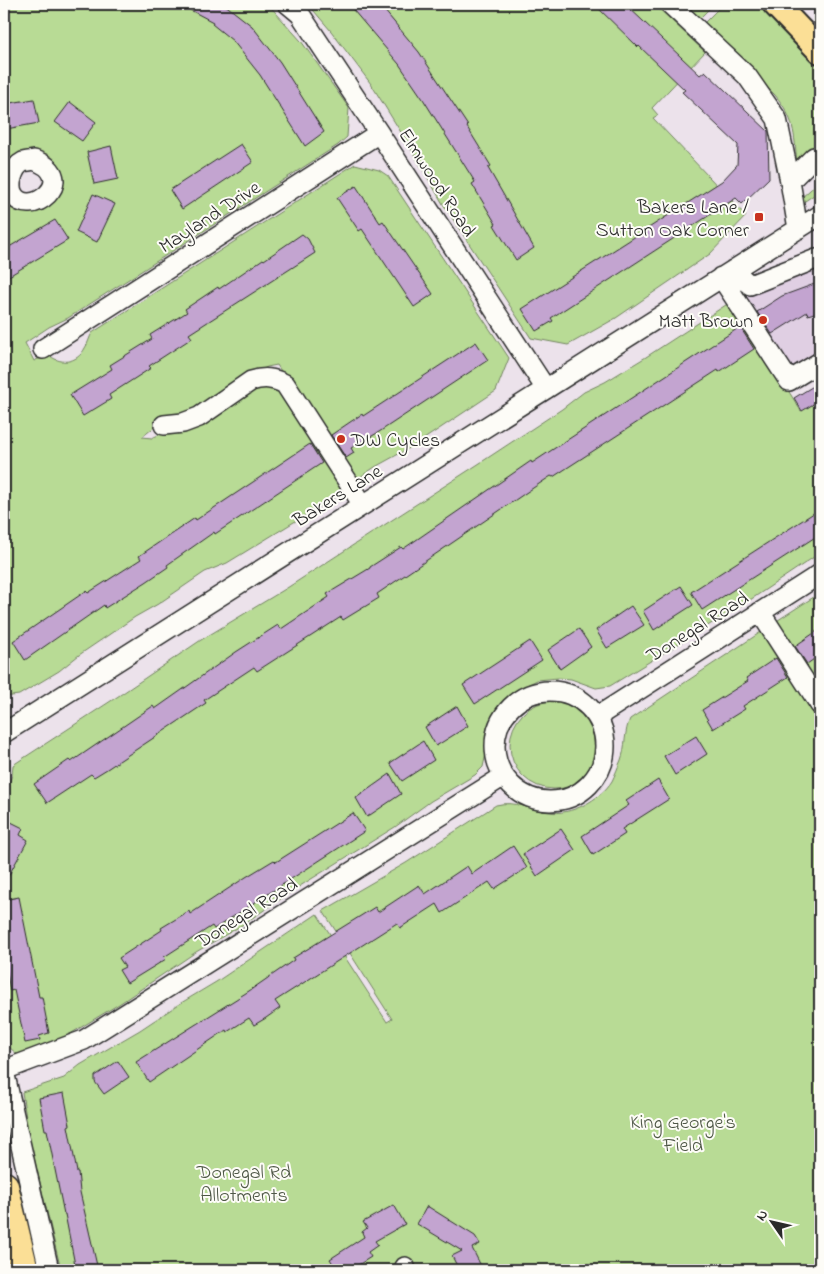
<svg xmlns="http://www.w3.org/2000/svg" width="824" height="1274" viewBox="0 0 824 1274" font-family="'Indie Flower',sans-serif">
  <rect width="100%" height="100%" fill="#ece2eb"/>
  <filter id="ink" filterUnits="userSpaceOnUse"><feTurbulence type="fractalNoise" baseFrequency=".02" numOctaves="2"/><feDisplacementMap in="SourceGraphic" scale="10" xChannelSelector="R" yChannelSelector="G"/><feConvolveMatrix kernelMatrix="1 2 1 2 8 2 1 2 1" color-interpolation-filters="sRGB"/></filter>
  <g filter="url(#ink)">
    <!-- built -->
    <path fill="#e0cfe3" d="M820,266V371L788,390L732,301L761,284Z"/>
    <!-- green -->
    <path fill="#b8db95" stroke="#728360" d="M4,4H268L301,41L349,108L347,137L338,145L68,318L49,327L25,343L34,361L48,354C59,365 77,364 85,348C88,344 89,338 92,333L355,164L379,170L388,176L509,358L496,391L415,445L375,467L354,481L277,365L267,367L254,374L194,413L162,421L142,437L152,438L259,386L282,389L348,489L227,563L205,572L158,604L135,617L79,655L59,671L19,695L4,697V213L14,207C20,208 30,212 37,211C65,204 73,157 39,152C35,151 28,154 24,155C12,158 7,164 4,175Z
      M308,4H654L705,52L652,108L658,115L653,118L746,216L710,254L616,318L577,340L568,345L531,338L443,204L407,142L371,84L331,31Z
      M684,4H714L699,19Z
      M723,4H761L820,67V157L797,163C794,133 795,119 775,95L703,24Z
      M820,181V191L802,203L800,199Z
      M732,301L801,411L820,400V553L753,598L610,686L596,688L571,679L558,678L537,680L517,690L506,698L494,718L483,767L475,775L431,801L395,827L300,886L239,927L196,952L119,1004L44,1050L23,1055L17,1054L10,1048L4,1020V796L12,775L13,765L120,695L201,640L287,588L480,463L562,409L584,392L605,382L646,357Z
      M820,593V693L775,622Z
      M767,628L820,710V1270H416L413,1260L404,1257L386,1270H61L29,1137L22,1092L64,1078L80,1065L140,1030L176,1006L216,982L317,914L387,1022L392,1019L323,911L406,863L496,805C516,800 530,810 549,812C570,816 600,800 612,781C615,775 618,767 621,760C626,747 624,731 630,719Z
      M510 745a44 44 0 1 1 88 0a44 44 0 1 1-88 0Z"/>
    <!-- building -->
    <path fill="#c3a4d0" stroke="#2b2b2b" d="M179,4H224L252,26L280,62L324,132L305,146L260,75L233,41L212,24L213,22Z
      M348,4H379L419,52L468,126L467,127L491,166L488,168L534,248L516,260L494,225L496,224L472,184L475,182L423,99L399,64Z
      M594,4H625L700,75L705,71L768,131L769,178L742,204L736,198L551,318L553,321L536,331L522,309L722,181L737,165L738,145L682,92L685,90L639,46L638,47Z
      M34,99L39,123L6,129L4,104Z
      M70,102L96,122L82,141L55,122Z
      M241,144L253,162L182,209L170,190Z
      M111,146L118,179L94,184L87,152Z
      M356,186L380,223L383,221L433,294L414,307L362,229L359,231L337,198Z
      M93,194L115,204L97,242L76,232Z
      M55,220L68,240L4,279V250Z
      M302,234L308,239L315,253L189,334L192,338L149,366L151,368L109,395L111,399L83,416L70,395L112,369L110,365L152,339L150,335L187,312L185,309L218,287L219,289L263,259L264,260Z
      M820,282V311L808,315L807,312L772,334L757,312L782,296Z
      M740,327L754,349L719,372L718,370L553,477L551,476L524,494L377,594L379,598L343,620L341,617L257,671L254,667L204,700L206,703L107,769L94,777L91,774L47,803L34,784L69,760L71,762L153,706L155,709L236,652L278,625L281,629L329,597L327,594L370,568V567L401,547L403,549L531,461L532,463Z
      M476,342L488,360L379,432L351,448L354,453L346,458L331,435L362,414L363,416Z
      M820,382V400L802,411L794,398Z
      M310,444L322,463L215,534L214,532L167,565L168,567L146,582L105,608L104,605L25,660L13,641L86,591L88,593L141,559L139,556L195,518L196,520Z
      M820,509V534L702,610L691,592Z
      M681,586L693,605L654,630L643,611Z
      M631,606L644,625L607,648L596,630Z
      M579,629L591,647L560,669L548,650Z
      M820,629V655L807,664L795,646Z
      M530,641L542,660L475,704L463,685Z
      M776,658L788,677L743,706L745,709L713,729L702,710L748,681L746,678Z
      M457,706L468,726L436,746L425,727Z
      M696,736L707,754L675,775L664,756Z
      M423,741L434,760L402,781L390,763Z
      M390,774L401,794L367,817L356,798Z
      M658,780L669,799L622,829L625,834L593,855L582,836L629,805L626,801Z
      M353,813L365,831L214,929L212,926L164,957L166,959L127,983L119,970L125,967L119,958L162,930L161,928L189,911L190,914L246,877L274,860L276,862Z
      M9,821L23,828L20,835L28,840L4,884V830Z
      M561,829L575,850L537,876L523,854Z
      M513,846L527,868L494,889L489,882L442,913L437,904L400,928L397,923L275,1001L280,1008L266,1018L254,1025L249,1018L227,1032L226,1030L149,1082L136,1062L249,991L294,960L293,958L375,907L378,912L419,885L425,894L467,866L472,874Z
      M19,897L39,997H42L49,1033L39,1036L40,1040L25,1043L14,990L10,991L4,955V900Z
      M118,1061L129,1077L104,1094L95,1082V1076Z
      M64,1093L70,1125L68,1126L77,1172H78L80,1192L98,1270H76L65,1214H64L47,1130H45L39,1098Z
      M394,1205L405,1224L375,1241L378,1245L368,1252L371,1257L350,1270H337L330,1259L364,1237L362,1232L367,1228L363,1222Z
      M427,1206L475,1236L480,1244L472,1248L483,1270H459L452,1256L462,1251L417,1224Z"/>
    <g fill="none" stroke-linecap="round" stroke-linejoin="round">
      <defs>
        <path id="minor" d="M288,4L300,14L379,133L546,389
          M670,4L747,76L777,119L790,181L798,229
          M34,160C83,178 28,222 13,194C8,185 13,167 23,162C26,161 31,161 34,160Z
          M790,181L814,157
          M733,270L750,285L816,259H820
          M721,277L789,381L820,362
          M43,349L379,133
          M164,425L183,423L199,417L251,381C264,377 273,378 285,384L363,505
          M760,612L820,705
          M495 746a55 55 0 1 1 110 0a55 55 0 1 1-110 0Z
          M598,716L820,574
          M4,733L820,215
          M4,1070L84,1040L504,776
          M4,1071L49,1270
          M405,1267L406,1270"/>
        <path id="major" d="M775,4L820,51"/>
        <path id="highway" d="M4,1186L24,1270"/>
      </defs>
      <!-- minor casing -->
      <use href="#minor" stroke="#2b2b2b" stroke-width="22"/>
      <!-- major casing -->
      <use href="#major" stroke="#2b2b2b" stroke-width="28"/>
      <!-- highway casing -->
      <use href="#highway" stroke="#2b2b2b" stroke-width="31"/>
      <!-- minor -->
      <use href="#minor" stroke="#fdfcf7" stroke-width="19"/>
      <!-- major -->
      <use href="#major" stroke="#fbdf96" stroke-width="24"/>
      <!-- highway -->
      <use href="#highway" stroke="#fbdf96" stroke-width="28"/>
    </g>
  </g>
  <!-- markers -->
  <g fill="#c8321e" stroke="#fdfcf7" stroke-width="2">
    <rect x="754" y="212" width="10" height="10" rx="2.5"/>
    <circle cx="763" cy="320" r="5"/>
    <circle cx="341" cy="439" r="5"/>
  </g>
  <g text-anchor="middle" stroke-width="4" stroke-linejoin="round" paint-order="stroke">
    <!-- street labels -->
    <g font-size="20" fill="#2b2b2b" stroke="#fdfcf7">
      <text transform="translate(438 182) rotate(57)" y="7">Elmwood Road</text>
      <text transform="translate(209 216) rotate(-33)" y="7">Mayland Drive</text>
      <text transform="translate(337 495) rotate(-32)" y="7">Bakers Lane</text>
      <text transform="translate(697 626) rotate(-32)" y="7">Donegal Road</text>
      <text transform="translate(246 912) rotate(-32)" y="7">Donegal Road</text>
    </g>
    <!-- poi labels -->
    <g font-size="20" fill="#2b2b2b" stroke="#fdfcf7" text-anchor="end">
      <text x="749" y="213">Bakers Lane /<tspan x="749" dy="23">Sutton Oak Corner</tspan></text>
      <text x="753" y="327">Matt Brown</text>
      <text x="351" y="446" text-anchor="start">DW Cycles</text>
    </g>
    <!-- park labels -->
    <g font-size="20" fill="#4e5746" stroke="#fdfcf7">
      <text x="683" y="1128">King George's<tspan x="683" dy="23">Field</tspan></text>
      <text x="244" y="1178">Donegal Rd<tspan x="244" dy="23">Allotments</tspan></text>
    </g>
  </g>
  <!-- margin -->
  <rect width="824" height="1274" fill="none" stroke="#fdfcf7" stroke-width="20"/>
  <rect x="10" y="10" width="804" height="1254" fill="none" stroke="#2b2b2b" stroke-width="2" filter="url(#ink)"/>
  <!-- north arrow -->
  <g transform="translate(772 1222) rotate(304)" stroke="#fdfcf7" stroke-width="4" paint-order="stroke">
  <path d="M0-4L9 19L0 12L-9 19Z" fill="#2b2b2b"/>
  <text y="-8" font-size="14" font-weight="bold" text-anchor="middle" fill="#2b2b2b">N</text>
  </g>
</svg>
